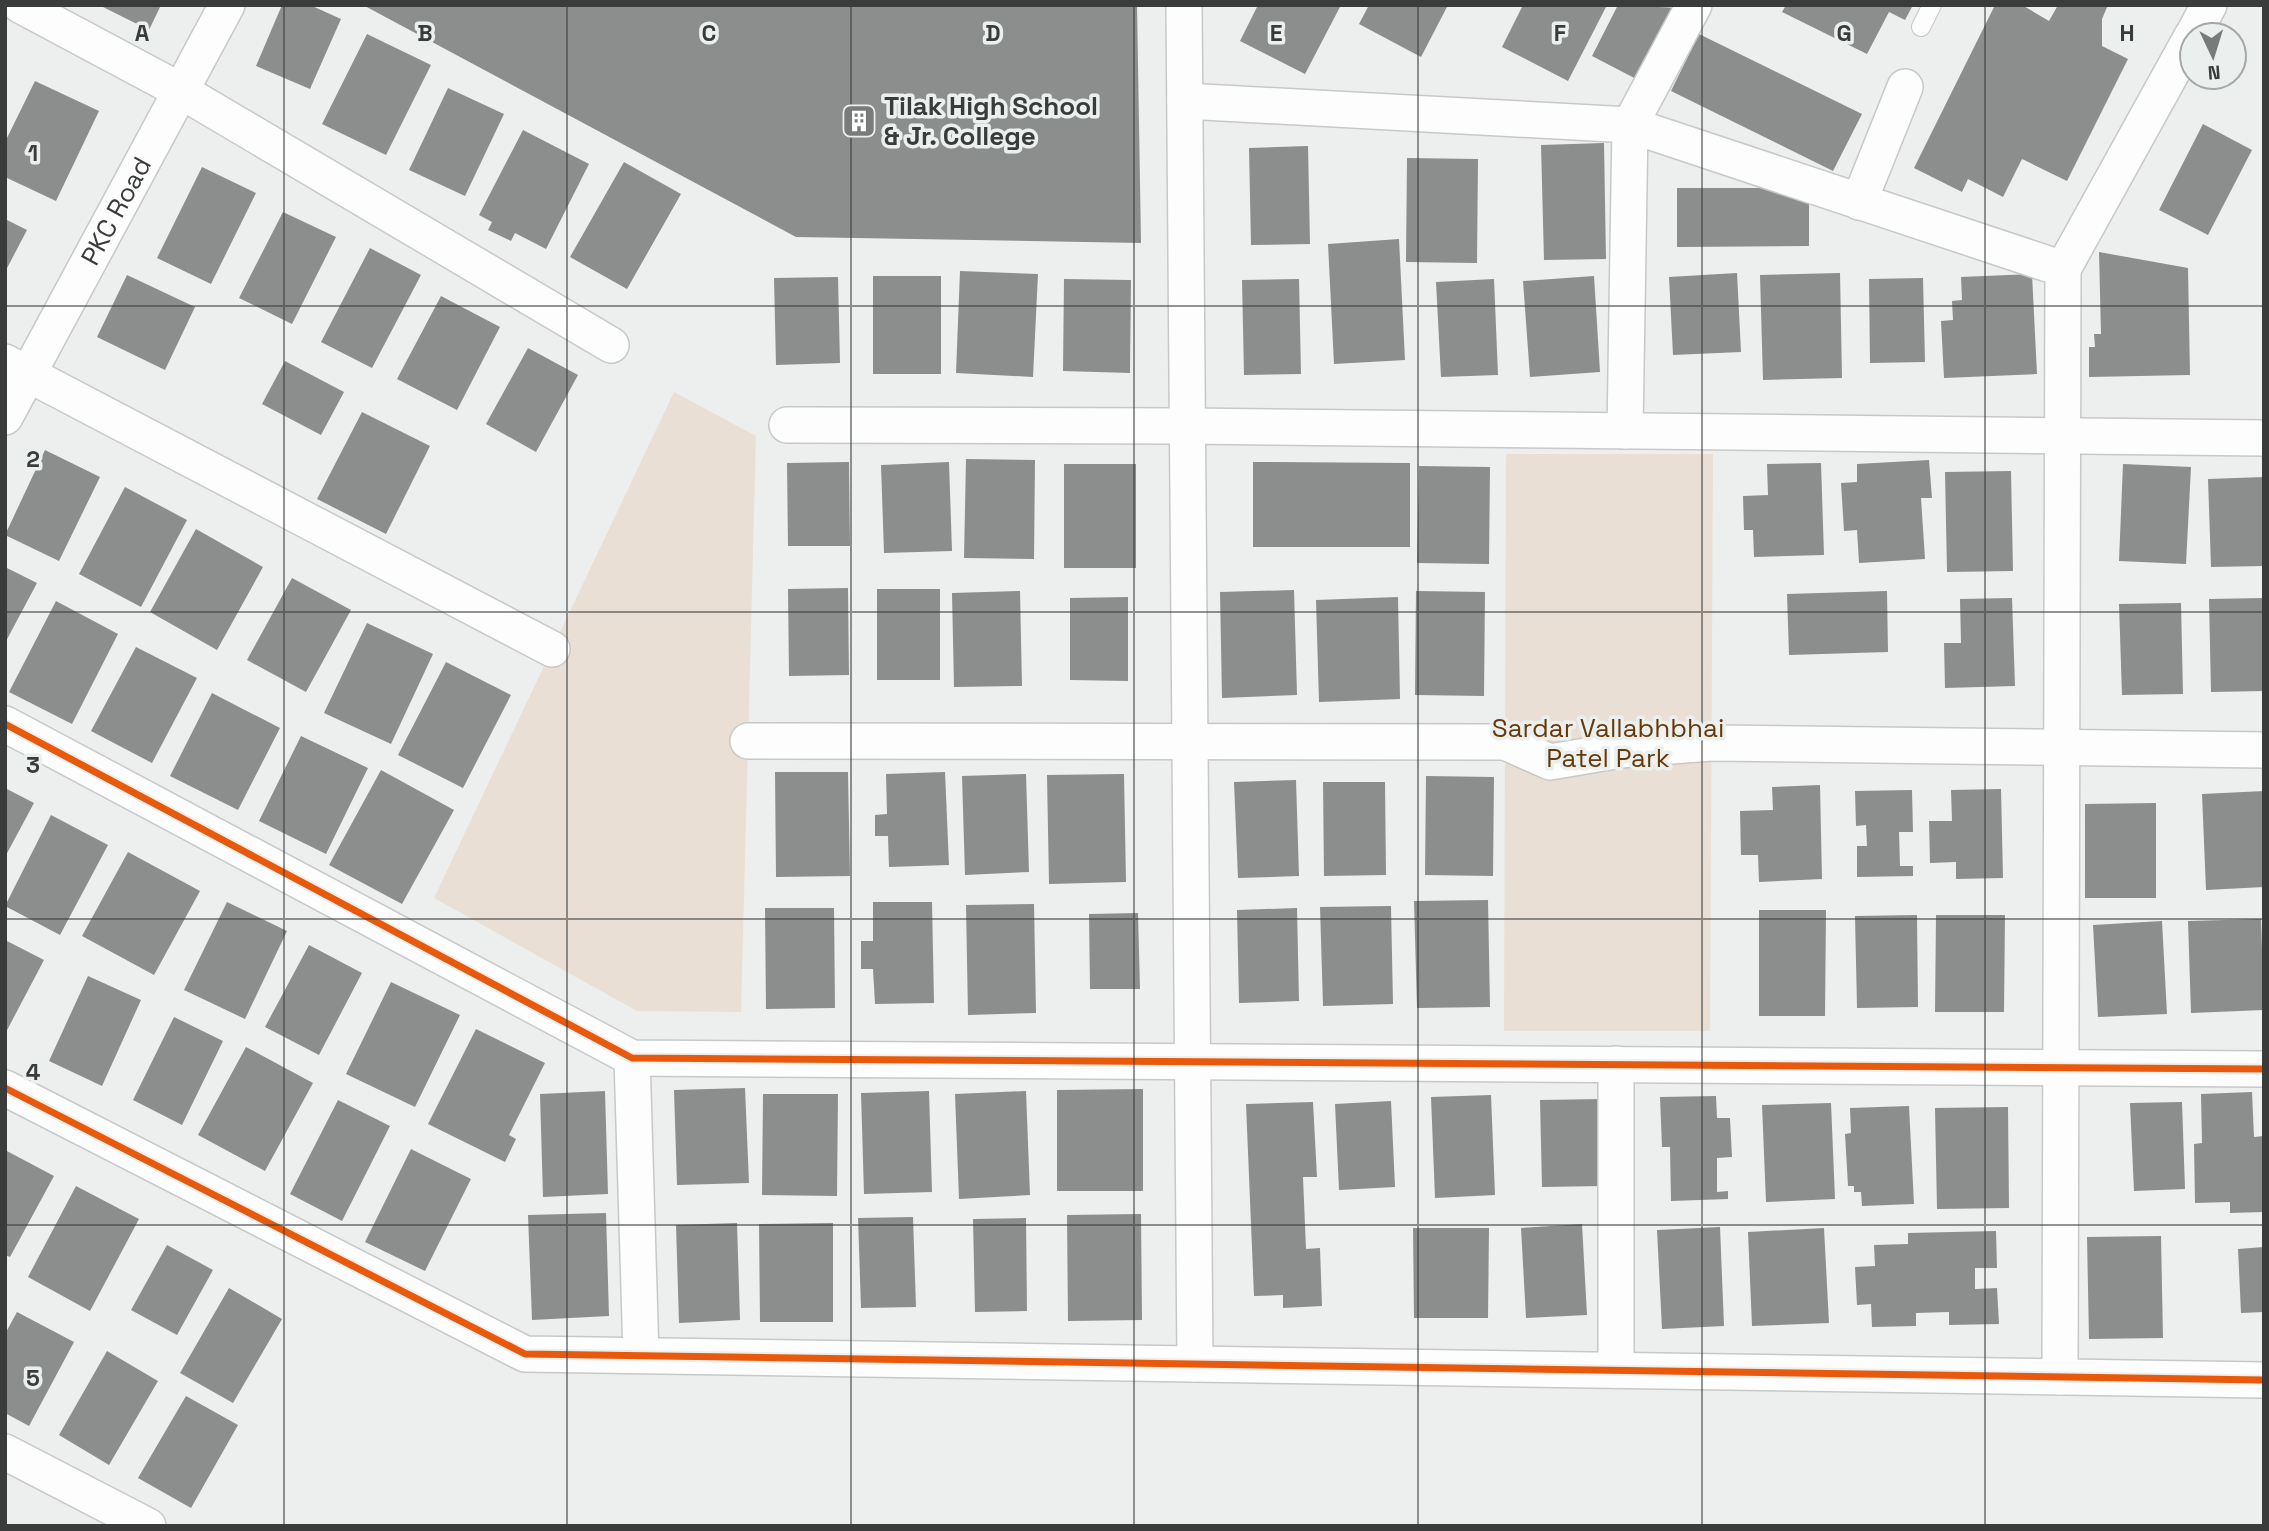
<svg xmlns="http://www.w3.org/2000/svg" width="2269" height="1531" viewBox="0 0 2269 1531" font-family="'Space Grotesk',sans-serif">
  <rect width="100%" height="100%" fill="#ecefee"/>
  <!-- green -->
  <path fill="#eadfd4" d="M674,392L756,436L741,1012L637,1011L434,898Z
    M1506,454H1713L1710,1031H1504Z"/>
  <!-- building -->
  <path fill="#8b8e8d" d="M99,5H161L149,30Z
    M282,5H310L341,19L310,89L256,66Z
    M363,5H1137L1141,243L796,237Z
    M1258,5H1341L1305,74L1240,41Z
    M1369,5H1448L1421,57L1359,24Z
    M1523,5H1607L1568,81L1502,47Z
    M1618,5L1679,8L1642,82L1592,56Z
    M1786,5H1913L1905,20L1889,12L1867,54L1782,12Z
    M1995,5H2022L2049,21L2058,5H2108L2102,19V46L2128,59L2067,181L2022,159L2003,197L1968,179L1962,192L1914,168Z
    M367,34L431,65L386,155L322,124Z
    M1699,34L1862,114L1833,171L1671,91Z
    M35,81L99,111L56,201L5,177V142Z
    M448,88L504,114L465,196L409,170Z
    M2203,124L2252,150L2208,235L2159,210Z
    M523,130L589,164L546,249L515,233L511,241L488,230L492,222L479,215Z
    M1604,143L1606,259L1544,260L1541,145Z
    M1308,146L1310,244L1251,245L1249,148Z
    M1407,158L1478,159L1477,263L1406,262Z
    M624,162L681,194L627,289L570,257Z
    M202,167L256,193L211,284L157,258Z
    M1677,188H1809V246L1677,247Z
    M283,212L336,237L292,324L239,298Z
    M5,219L27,230L5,272Z
    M1399,239L1405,360L1334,364L1328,244Z
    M370,248L421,275L372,368L321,342Z
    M2099,252L2188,268L2190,375L2089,377V347H2095L2094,334H2101Z
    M960,271L1038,274L1033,377L956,373Z
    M1737,273L1741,352L1673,355L1669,277Z
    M1840,273L1842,378L1763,380L1760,275Z
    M2032,274L2037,374L1944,378L1941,321L1953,320L1952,301L1962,300L1961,277Z
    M127,275L195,307L165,370L97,337Z
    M873,276H941V374H873Z
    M1594,276L1600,372L1530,377L1523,281Z
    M838,277L840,363L776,365L774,278Z
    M1923,278L1925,362L1870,363L1869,279Z
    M1064,279L1131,280L1130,373L1063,371Z
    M1299,279L1301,374L1244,375L1242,280Z
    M1494,279L1498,375L1441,377L1436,282Z
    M441,296L500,327L457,410L397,379Z
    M528,348L578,375L536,452L486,424Z
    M285,361L344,392L321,435L262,404Z
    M362,412L430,446L386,534L317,499Z
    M45,450L100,477L59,561L5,535Z
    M966,459L1035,460L1034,559L964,558Z
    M1929,460L1932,498H1921L1925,559L1859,563L1857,530L1844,531L1841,483L1857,482V464Z
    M849,462L850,546H788L787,463Z
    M949,462L952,551L884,553L881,465Z
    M1253,462L1410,463V547H1253Z
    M1821,463L1824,555L1754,557L1753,530H1744L1743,496L1768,495L1767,464Z
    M1064,464H1136V568H1064Z
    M2123,464L2191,467L2186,564L2119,561Z
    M1419,466L1490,467L1489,564L1417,563Z
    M2011,471L2013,571L1947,572L1945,472Z
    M2264,477V566L2211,567L2208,479Z
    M125,487L187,520L141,607L79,574Z
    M196,529L263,567L217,650L150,612Z
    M5,567L37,583L5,643Z
    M292,578L351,610L306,692L247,660Z
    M848,588L849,675L789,676L788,589Z
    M877,589H940V680H877Z
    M1294,590L1297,695L1222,698L1220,592Z
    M1020,591L1022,686L954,687L952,593Z
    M1416,591L1485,592L1484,696L1415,695Z
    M1887,591L1888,652L1789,655L1787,594Z
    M1128,597V681L1070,680V598Z
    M1398,597L1400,699L1319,702L1316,600Z
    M2012,598L2015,686L1945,688L1944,643H1961L1960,599Z
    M2264,598V691L2211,692L2209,599Z
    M56,601L118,634L72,724L9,692Z
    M2181,603L2183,694L2122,695L2119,604Z
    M367,623L433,654L391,744L324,713Z
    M136,647L197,678L152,763L91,731Z
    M446,662L511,695L463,788L398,755Z
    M212,693L280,728L238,810L170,776Z
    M301,736L368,768L326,854L259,821Z
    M381,770L454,810L402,904L329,865Z
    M775,772H848L850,876L776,877Z
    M945,772L949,865L889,867L888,836H875V815L887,814L886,774Z
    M1026,774L1029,872L965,875L962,776Z
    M1124,774L1126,882L1049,884L1047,775Z
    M1426,776L1494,777L1493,876L1425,875Z
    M1296,780L1299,876L1238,878L1234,782Z
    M1323,782H1385L1386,875L1324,876Z
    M1820,785L1822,879L1759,882L1758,855H1741L1740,811L1773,810L1772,787Z
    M5,788L34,803L5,857Z
    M2001,789L2003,878L1956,879V862L1930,863L1929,821H1952L1951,790Z
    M1912,790L1913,832H1899L1900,866H1913V876L1857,877V846H1867L1866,825L1856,826L1855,791Z
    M2264,791V887L2206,890L2202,794Z
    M2156,803V898H2085V804Z
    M51,815L108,845L60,935L5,906Z
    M128,852L200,891L154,975L82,936Z
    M1488,900L1490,1007L1417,1008L1414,901Z
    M227,902L287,931L245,1019L184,990Z
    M873,902H932L934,1003L875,1004L873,969H861V941H873Z
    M1034,904L1036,1013L968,1015L966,905Z
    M1391,906L1393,1004L1323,1006L1320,907Z
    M765,908H834L835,1008L766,1009Z
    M1297,908L1299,1001L1239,1003L1237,910Z
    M1759,910H1826L1825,1016H1759Z
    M1138,913L1140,989H1090L1089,914Z
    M1917,915L1918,1007L1857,1008L1855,916Z
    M1936,915H2005L2004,1012H1935Z
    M2261,919L2264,1010L2191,1013L2188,921Z
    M2162,921L2167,1014L2098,1017L2093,925Z
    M5,940L44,960L5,1034Z
    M309,945L362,973L319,1055L265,1027Z
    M88,976L141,1000L102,1086L49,1061Z
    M391,982L460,1015L415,1107L346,1074Z
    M174,1017L223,1041L182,1125L133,1100Z
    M476,1029L545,1063L509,1135L516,1139L505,1162L428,1124Z
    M246,1047L313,1083L265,1171L198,1135Z
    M745,1088L749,1183L677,1185L674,1090Z
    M1143,1089V1191H1057V1090Z
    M605,1091L608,1194L543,1197L540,1094Z
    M929,1091L932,1192L864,1194L861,1093Z
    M1026,1091L1030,1195L959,1199L955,1094Z
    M2252,1092L2254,1137L2264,1136V1212L2230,1213V1202L2195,1203L2194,1144L2202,1143L2201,1094Z
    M763,1094H838L837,1196L762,1195Z
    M1491,1095L1495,1195L1435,1198L1431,1097Z
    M1716,1096L1717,1118H1730L1732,1157L1717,1158V1192L1728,1191V1199L1671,1201L1670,1147H1662L1660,1097Z
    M1602,1099L1603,1186L1542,1187L1540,1100Z
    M338,1100L390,1126L342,1221L290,1194Z
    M1391,1101L1395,1187L1339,1190L1335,1104Z
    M1313,1102L1317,1177H1303L1306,1249L1320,1248L1322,1306L1283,1308V1295L1254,1296L1246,1104Z
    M2182,1102L2185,1189L2134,1191L2130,1103Z
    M1831,1103L1835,1199L1766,1202L1762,1105Z
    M1909,1106L1914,1204L1862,1206L1861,1192H1854V1186H1848L1845,1134L1851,1133L1850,1108Z
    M2008,1107L2009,1208L1937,1209L1935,1108Z
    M411,1149L471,1179L425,1271L365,1242Z
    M5,1150L54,1176L10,1257L5,1255Z
    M76,1186L139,1219L90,1311L28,1277Z
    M606,1213L609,1316L532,1320L528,1215Z
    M1141,1214L1142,1320L1068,1321L1067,1215Z
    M913,1217L916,1307L861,1308L858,1218Z
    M1026,1218L1027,1311L975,1312L973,1219Z
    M737,1223L740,1320L679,1323L676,1225Z
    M833,1223V1322H760L759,1224Z
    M1582,1224L1587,1315L1526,1318L1521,1228Z
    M1720,1227L1724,1326L1662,1329L1657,1230Z
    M1413,1228H1489L1488,1318H1414Z
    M1824,1228L1829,1323L1752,1326L1748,1232Z
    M1996,1231L1997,1268H1975V1289L1997,1288L1999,1324L1949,1325V1312L1916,1313V1326L1872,1327L1871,1304L1857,1305L1855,1267L1875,1266L1874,1245L1908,1244V1233Z
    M2161,1236L2163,1338L2089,1339L2087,1237Z
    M167,1245L213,1270L177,1335L131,1310Z
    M2264,1247V1312L2241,1313L2238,1249Z
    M229,1288L282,1319L233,1403L180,1373Z
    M17,1312L74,1342L29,1426L5,1413V1334Z
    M107,1351L158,1381L109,1465L59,1435Z
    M186,1396L238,1425L191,1508L138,1478Z"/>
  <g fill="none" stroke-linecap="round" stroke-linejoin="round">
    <defs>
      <path id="lane" d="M1921,27L1932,5"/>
      <g id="street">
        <path d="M20,5L181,91L611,345"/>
        <path d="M1184,5L1195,1364"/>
        <path d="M2193,35L2209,5"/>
        <path d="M1185,101L1630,125L2063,269"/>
        <path d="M1859,202L1905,87"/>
        <path d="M5,362L552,649"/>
        <path id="s1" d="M5,417L227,5"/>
        <path d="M787,425L1188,426L2264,438"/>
        <path d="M1625,431L1630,125L1694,5"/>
        <path d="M5,724L632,1058L2264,1069"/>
        <path d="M748,741L1505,742L1550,762L1621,750L1711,743L2264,750"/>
        <path d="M632,1058L641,1355"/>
        <path d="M1616,1064V1370"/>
        <path d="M5,1088L525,1354L2264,1380"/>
        <path d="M2060,1377L2063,269L2192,36"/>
        <path d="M5,1452L148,1526"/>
      </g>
    </defs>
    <!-- lane casing -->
    <use href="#lane" stroke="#c7c9c9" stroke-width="20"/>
    <!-- street casing -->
    <use href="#street" stroke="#c7c9c9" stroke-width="38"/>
    <!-- lane -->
    <use href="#lane" stroke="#fcfdfc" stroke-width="18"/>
    <!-- street -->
    <use href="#street" stroke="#fcfdfc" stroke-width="35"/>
    <defs>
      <path id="cycleway" d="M5,724L632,1058L2264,1069
        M5,1088L525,1354L2264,1380"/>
    </defs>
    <!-- cycleway casing -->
    <use href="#cycleway" stroke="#ebf0ef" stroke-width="11"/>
    <!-- cycleway -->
    <use href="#cycleway" stroke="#e8590c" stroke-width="7"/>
  </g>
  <!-- grid -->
  <path fill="none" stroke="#3a3c3c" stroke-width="2" stroke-opacity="0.55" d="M284,5V1526M567,5V1526M851,5V1526M1134,5V1526M1418,5V1526M1702,5V1526M1985,5V1526M5,306H2264M5,612H2264M5,919H2264M5,1225H2264"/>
  <!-- icons -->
  <defs>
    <symbol id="building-square" viewBox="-11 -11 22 22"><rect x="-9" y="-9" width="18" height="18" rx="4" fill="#787b7a" stroke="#ebf0ef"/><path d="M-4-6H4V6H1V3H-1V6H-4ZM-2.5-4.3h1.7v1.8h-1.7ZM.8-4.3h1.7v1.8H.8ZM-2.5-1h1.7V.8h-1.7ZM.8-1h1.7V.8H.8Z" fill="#fff"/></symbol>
  </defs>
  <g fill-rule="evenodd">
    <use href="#building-square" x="840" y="102" width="38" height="38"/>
  </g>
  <g text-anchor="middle" stroke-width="7" stroke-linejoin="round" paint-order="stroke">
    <!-- poi labels -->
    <g font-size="26" font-weight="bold" fill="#3a3c3c" stroke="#ebf0ef" text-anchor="start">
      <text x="884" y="115">Tilak High School<tspan x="884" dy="30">&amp; Jr. College</tspan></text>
    </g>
    <!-- street labels -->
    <g font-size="26" fill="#3a3c3c" stroke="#ebf0ef">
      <text dy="9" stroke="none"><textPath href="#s1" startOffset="234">PKC Road</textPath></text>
    </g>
    <!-- park labels -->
    <g font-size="26" fill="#663909" stroke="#ebf0ef">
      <text x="1608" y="737">Sardar Vallabhbhai<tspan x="1608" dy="30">Patel Park</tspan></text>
    </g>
  </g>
  <g font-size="23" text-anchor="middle" font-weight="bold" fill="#3a3c3c" stroke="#ebf0ef" stroke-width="7" stroke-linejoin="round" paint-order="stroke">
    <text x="142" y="41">A</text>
    <text x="425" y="41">B</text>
    <text x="709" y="41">C</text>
    <text x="993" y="41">D</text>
    <text x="1276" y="41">E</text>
    <text x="1560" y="41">F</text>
    <text x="1844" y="41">G</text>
    <text x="2127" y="41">H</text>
    <text x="33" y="161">1</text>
    <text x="33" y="467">2</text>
    <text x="33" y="773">3</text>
    <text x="33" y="1080">4</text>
    <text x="33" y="1386">5</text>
  </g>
  <!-- border -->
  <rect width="2269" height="1531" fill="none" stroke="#3a3c3c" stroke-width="14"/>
  <!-- north arrow -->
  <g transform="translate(2213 56) rotate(176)"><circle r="33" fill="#ebf0ef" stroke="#a4a8a7" stroke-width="2"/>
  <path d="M0-5L12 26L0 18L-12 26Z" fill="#787b7a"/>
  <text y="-10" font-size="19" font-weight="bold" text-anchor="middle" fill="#3a3c3c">N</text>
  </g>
</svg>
